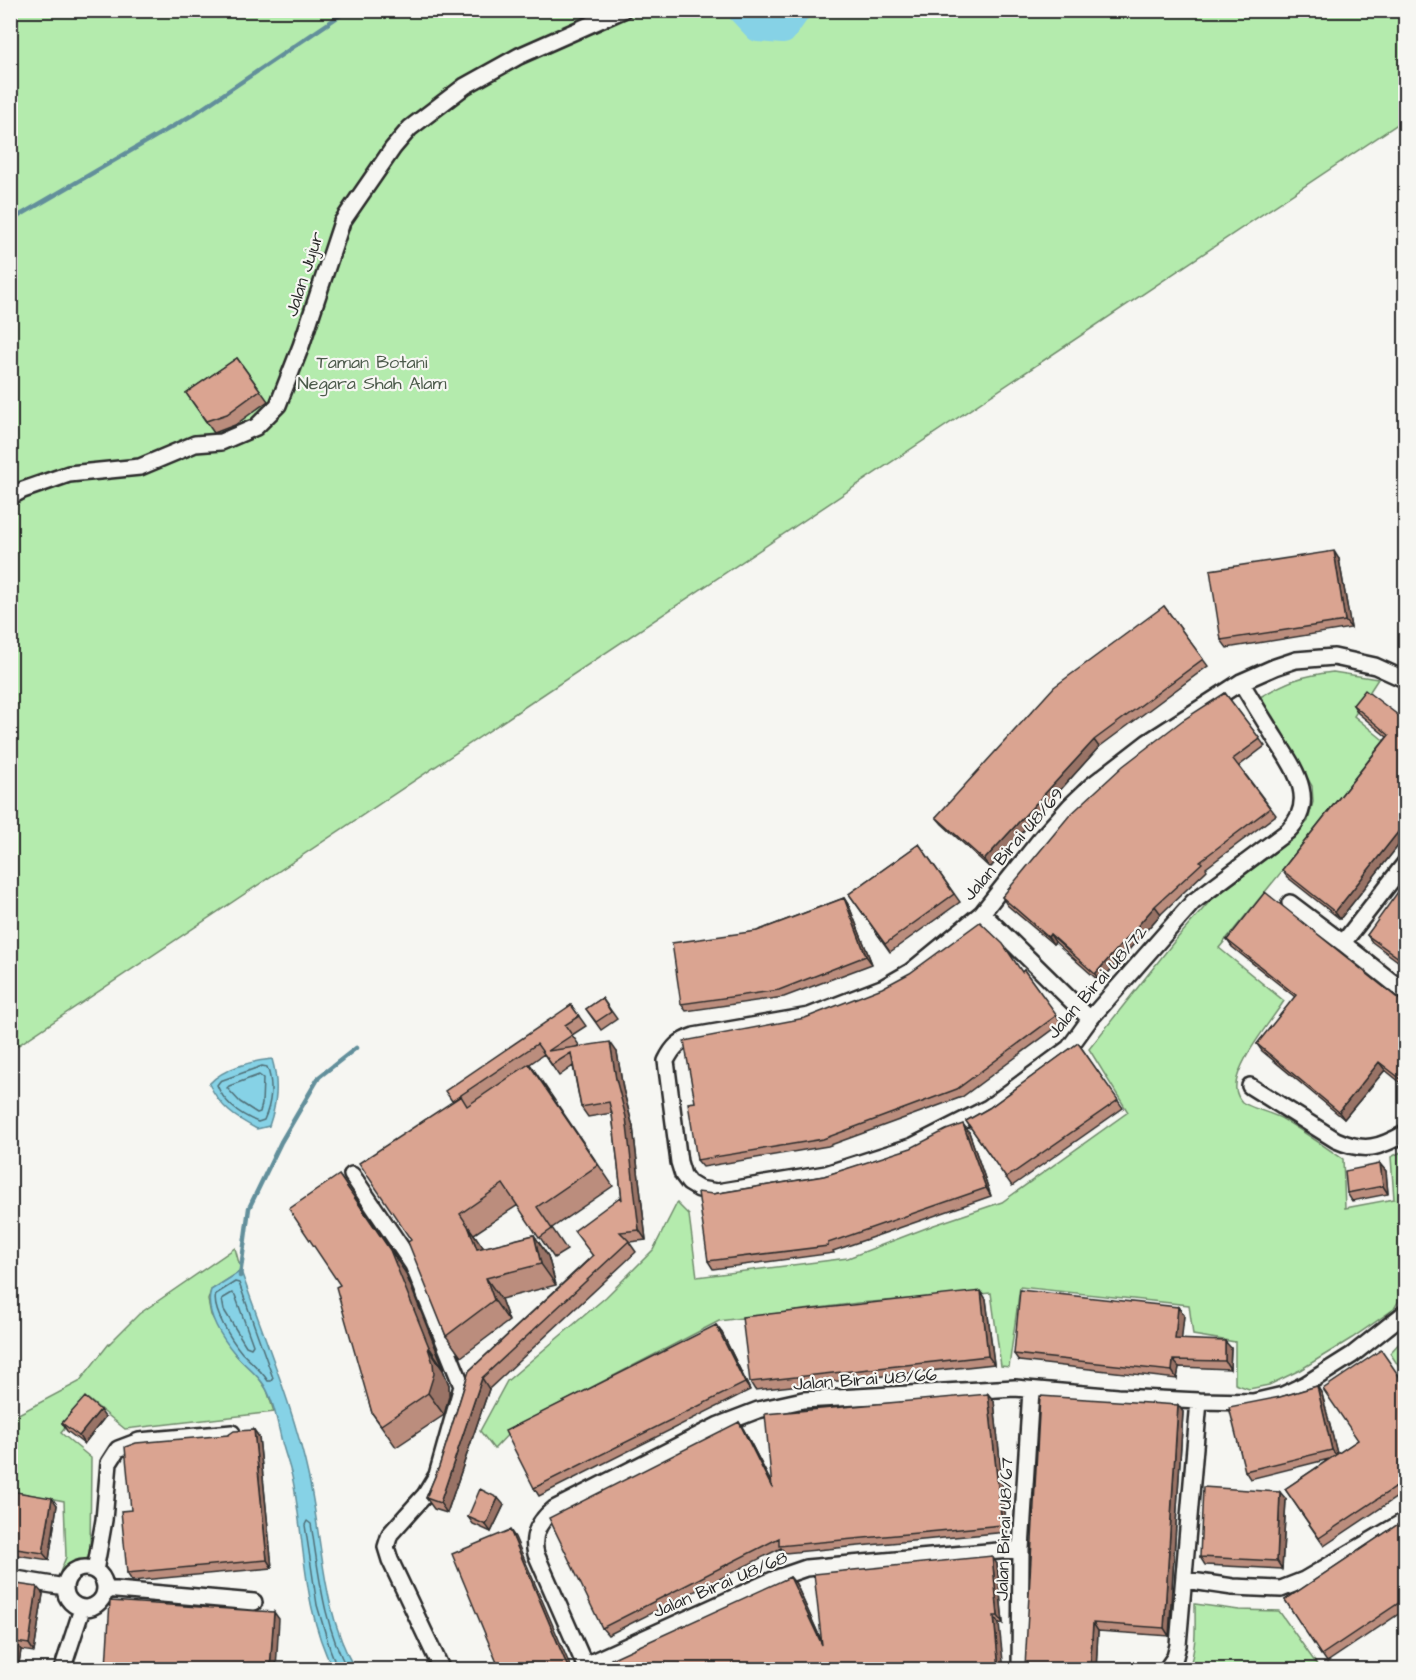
<svg xmlns="http://www.w3.org/2000/svg" width="1416" height="1680" viewBox="0 0 1416 1680" font-family="'Architects Daughter',sans-serif">
  <rect width="100%" height="100%" fill="#f6f6f2"/>
  <filter id="ink" filterUnits="userSpaceOnUse"><feTurbulence type="fractalNoise" baseFrequency=".0167" numOctaves="2"/><feDisplacementMap in="SourceGraphic" scale="12" xChannelSelector="R" yChannelSelector="G"/><feConvolveMatrix kernelMatrix="1 2 1 2 8 2 1 2 1" color-interpolation-filters="sRGB"/></filter>
  <g filter="url(#ink)">
    <!-- green -->
    <path fill="#b4ebad" stroke="#708b6c" stroke-width="1.5" d="M11,11H1405V119L11,1050Z
      M1333,672L1378,679L1354,716L1387,743L1219,948L1284,1001C1271,1021 1233,1066 1236,1090C1237,1094 1239,1099 1242,1102C1248,1107 1271,1113 1281,1118C1302,1130 1322,1145 1343,1159L1345,1208L1394,1199L1391,1157L1405,1150V1290L1394,1309L1352,1338L1300,1370L1269,1385L1249,1389L1235,1384V1342L1193,1335L1189,1305L1020,1287L1009,1367L1001,1366L991,1293L858,1303L719,1321L515,1427L494,1449L480,1431L507,1381L606,1297L653,1250L677,1203L689,1215L697,1277L848,1258L934,1225L1002,1202L1128,1112L1089,1049L1173,943L1210,901L1282,847L1308,821L1313,802L1312,786L1260,697C1288,681 1300,676 1333,672Z
      M235,1248L241,1271L211,1290L208,1300L211,1315L236,1355L257,1375L267,1390L274,1412L125,1429L88,1399L61,1433L91,1458L90,1557L72,1564L59,1575L66,1557L64,1501L11,1491V1418L79,1382L108,1345L139,1314Z
      M1405,1337V1376L1390,1353Z
      M1195,1604L1239,1610L1279,1611L1320,1669L1188,1670C1197,1649 1195,1626 1195,1604Z"/>
    <!-- water -->
    <path fill="#86d2e6" stroke="#628f9b" stroke-width="1.5" d="M272,1059C279,1083 277,1103 269,1126L257,1129C234,1117 221,1108 209,1084C223,1068 252,1061 272,1059Z
      M241,1271C265,1340 294,1408 309,1479C323,1543 322,1612 355,1669H333C304,1613 305,1548 294,1486C292,1473 287,1460 283,1446C278,1427 275,1403 264,1385C256,1373 245,1366 236,1355C222,1338 204,1311 211,1290Z"/>
    <g fill="none" stroke-linecap="round" stroke-linejoin="round">
      <!-- shore -->
      <path stroke="#4f6e76" stroke-width="1.5" d="M262,1066L267,1067C274,1084 271,1104 264,1120L258,1122C241,1115 224,1103 217,1085L220,1081Z
        M259,1075L263,1078L262,1104L260,1112L257,1113L240,1102L227,1088L229,1086Z
        M235,1282L239,1283L273,1378L271,1381H268C261,1370 251,1362 242,1353C232,1341 211,1309 216,1294Z
        M232,1293L235,1295L253,1345L251,1348L246,1346L224,1310L222,1299Z
        M338,1670L330,1649L317,1605L305,1525L307,1521L311,1524C319,1573 323,1625 348,1670"/>
      <!-- stream -->
      <path stroke="#628f9b" stroke-width="4.5" d="M10,221L194,114L348,10
        M240,1276L249,1208L281,1142L319,1077L356,1048"/>
      <!-- river -->
      <path stroke="#86d2e6" stroke-width="28" d="M741,10L758,28L783,30L797,10"/>
      <defs>
        <path id="minor" d="M10,497L23,490L69,474L140,467L195,444L221,442L256,427L278,405L301,346L342,222L393,148L410,128L465,86L519,56L623,10
          M1241,682C1252,701 1264,720 1275,738C1293,767 1319,800 1288,831L1193,902L1090,1019L1069,1048L988,1108L913,1146L826,1174L717,1192L699,1189L689,1183L683,1175L679,1162L666,1061C673,1047 679,1041 694,1036L809,1016L884,987L910,972L982,913L1043,836L1070,806L1091,786L1148,742L1241,682L1275,667L1296,660L1334,657L1375,666L1406,680
          M1290,903L1343,943L1406,993
          M982,913L1090,1019
          M1343,943L1406,862
          M1250,1086L1336,1140C1365,1153 1379,1148 1406,1133
          M352,1175L413,1265L462,1386L437,1475L425,1495L390,1534L386,1547L390,1560L442,1670
          M65 1588a20 20 0 1 1 40 0a20 20 0 1 1-40 0Z
          M95,1571L104,1520L109,1463L118,1449L139,1441L232,1433
          M10,1578L65,1587
          M1185,1580L1233,1587L1281,1589L1304,1580L1406,1520
          M105,1589L254,1602
          M585,1665L777,1578L806,1568L1021,1549
          M62,1670L82,1609
          M587,1670L536,1554C531,1535 540,1520 554,1509L719,1425L758,1410L803,1400L1015,1388L1118,1397L1199,1401L1253,1402L1283,1395L1306,1384L1352,1355L1406,1312
          M1020,1670L1021,1549L1031,1390
          M1166,1670L1175,1657L1178,1645L1199,1401"/>
      </defs>
      <!-- minor casing -->
      <use href="#minor" stroke="#2b2b2b" stroke-width="20"/>
      <!-- minor -->
      <use href="#minor" stroke="#f6f6f2" stroke-width="15"/>
    </g>
    <!-- wall -->
    <path fill="#bb8d7d" stroke="#2b2b2b" stroke-width="1.5" d="M237,358L268,401L235,425L214,433L186,393Z
      M1339,559L1351,628L1227,648L1221,640Z
      M1164,606L1208,666L1099,747L990,868L942,824L936,817Z
      M1225,693L1265,746L1239,766L1276,815L1206,868L1207,870L1161,914L1100,982L1055,942L1053,944L1007,905L1002,897Z
      M1353,705L1402,718L1406,714V836L1340,919L1287,877L1282,870L1387,737L1358,713Z
      M919,844L960,902L890,952L849,894Z
      M1406,887V967L1372,942L1367,935Z
      M844,898L849,906L872,964L784,997L686,1011L681,1004L757,931Z
      M1227,940L1406,1005V1087L1385,1070L1344,1119L1262,1051L1257,1044L1295,997L1232,947Z
      M1024,970L1062,1023L962,1097L828,1146L703,1167L697,1160L695,1102L805,1018L1022,972Z
      M602,998L617,1019L601,1030L586,1009Z
      M571,1005L586,1026L572,1035L579,1045L576,1047L617,1052L623,1089L633,1127L646,1240L629,1242L636,1252L489,1389L447,1513L434,1509L426,1498L439,1467L469,1371L592,1256L622,1200L612,1113L588,1117L581,1107L573,1066L559,1076L544,1054L530,1064L613,1186L552,1228L567,1250L554,1258L518,1205L474,1234L483,1248L534,1235L548,1256L556,1285L501,1299L509,1321L461,1357L446,1336L411,1240L452,1102Z
      M1078,1043L1123,1108L1012,1186L966,1121L989,1108Z
      M969,1132L991,1196L833,1251L834,1253L713,1269L708,1261L713,1194L824,1176Z
      M1380,1164L1386,1171L1388,1194L1352,1201L1347,1193Z
      M355,1197L405,1272L444,1369L443,1370L449,1385V1396L444,1415L396,1447L372,1413L340,1285Z
      M986,1299L994,1364L755,1390L750,1382Z
      M1178,1307L1184,1315L1181,1339L1231,1348L1230,1369L1179,1367L1177,1379L1019,1361L1014,1354Z
      M716,1325L722,1333L750,1390L539,1496L534,1488Z
      M1317,1386L1322,1394L1337,1454L1358,1440L1406,1386V1491L1324,1546L1285,1489L1329,1459L1250,1479L1245,1471L1280,1397Z
      M988,1394L994,1401L1007,1532L785,1553L781,1548L608,1635L602,1628L739,1422L744,1430L772,1484Z
      M1178,1405L1183,1412L1169,1636L1098,1631L1096,1670H1027L1025,1667Z
      M105,1417L84,1444L67,1431L62,1423Z
      M254,1430L259,1437L272,1568L132,1581L127,1573L131,1510L228,1435Z
      M10,1491L57,1505L49,1560L10,1554Z
      M1286,1499L1282,1569L1205,1565L1200,1557Z
      M504,1505L491,1532L473,1524L468,1517Z
      M1406,1519V1609L1327,1662L1285,1600Z
      M997,1564L1003,1623L615,1670L790,1577L796,1584L821,1640Z
      M10,1583L43,1594L34,1652L21,1650L18,1670Z"/>
    <!-- shaded-wall -->
    <path fill="#997366" stroke="#2b2b2b" stroke-width="1.5" d="M1334,551L1339,559L1351,628L1345,621Z
      M1094,740L1099,747L990,868L984,860Z
      M1406,822V836L1340,919L1335,912Z
      M844,898L849,906L872,964L866,956Z
      M1155,906L1161,914L1100,982L1095,974Z
      M1050,934L1055,942L1053,944L1048,937Z
      M610,1042L617,1052L623,1089L633,1127L646,1240L639,1230Z
      M1379,1062L1385,1070L1344,1119L1339,1112Z
      M963,1124L969,1132L991,1196L986,1188Z
      M1380,1164L1386,1171L1388,1194L1383,1186Z
      M339,1175L405,1272L444,1369L429,1347Z
      M468,1226L483,1247L491,1270L477,1249Z
      M534,1235L548,1256L556,1285L541,1264Z
      M486,1278L501,1299L509,1321L494,1300Z
      M981,1291L986,1299L994,1364L988,1356Z
      M1178,1307L1184,1315L1181,1346L1175,1339Z
      M716,1325L722,1333L750,1390L745,1383Z
      M1225,1341L1231,1348L1230,1369L1225,1361Z
      M428,1348L443,1370L449,1385V1396L444,1415L428,1393Z
      M1173,1360L1179,1367L1177,1379L1172,1371Z
      M482,1378L489,1389L447,1513L440,1503Z
      M1317,1386L1322,1394L1338,1457L1332,1450Z
      M988,1394L994,1401L1007,1532L1002,1525Z
      M1178,1405L1183,1412L1169,1636L1164,1628Z
      M100,1410L105,1417L84,1444L79,1436Z
      M739,1422L744,1430L778,1496L772,1488Z
      M254,1430L259,1437L272,1568L267,1560Z
      M1280,1492L1286,1499L1282,1569L1277,1561Z
      M52,1498L57,1505L49,1560L43,1553Z
      M498,1498L504,1505L491,1532L486,1525Z
      M510,1530L515,1537L572,1670H569Z
      M992,1556L997,1564L1003,1623L998,1616Z
      M790,1577L796,1584L827,1653L822,1645Z
      M37,1587L43,1594L34,1652L29,1644Z
      M274,1612L279,1619L276,1670H270Z
      M994,1616L999,1624L1004,1670H999Z
      M1093,1623L1098,1631L1096,1670H1090Z
      M16,1642L21,1650L18,1670H12Z"/>
    <!-- building -->
    <path fill="#daa491" stroke="#2b2b2b" stroke-width="1.5" d="M237,358L260,390L227,414L206,421L186,393Z
      M1334,551L1345,621L1221,640L1210,570Z
      M1164,606L1203,659L1094,740L984,860L936,817L1054,687Z
      M1365,690L1402,718L1406,714V822L1335,912L1282,870L1389,735L1353,705Z
      M1225,693L1260,739L1233,759L1270,808L1200,861L1202,863L1155,906L1095,974L1050,934L1048,937L1002,897L1069,816L1123,766L1183,720Z
      M919,844L954,894L885,944L849,894Z
      M1406,887V963L1367,935L1400,889L1403,891Z
      M1265,892L1406,1005V1083L1379,1062L1339,1112L1257,1044L1296,995L1227,940Z
      M844,898L866,956L779,990L681,1004L672,943L757,931Z
      M980,922L1003,944L1022,972L1024,970L1057,1015L957,1089L823,1139L697,1160L688,1103L695,1102L684,1041L805,1018L882,988L910,973Z
      M602,998L611,1012L596,1022L586,1009Z
      M571,1005L579,1016L565,1025L572,1035L548,1051L610,1042L616,1079L626,1117L639,1230L620,1232L629,1241L482,1378L440,1503L426,1498L439,1467L469,1371L593,1256L574,1231L620,1197L622,1200L612,1114L609,1102L581,1107L571,1053L552,1065L537,1044L452,1101L445,1091Z
      M1078,1043L1118,1100L1006,1178L966,1121L989,1108Z
      M529,1064L598,1165L537,1207L552,1229L539,1238L503,1184L460,1214L468,1226L477,1249L534,1235L541,1264L486,1278L494,1300L446,1336L408,1242L411,1240L359,1163L461,1096L467,1106Z
      M963,1124L986,1188L828,1243V1246L708,1261L698,1192L713,1194L824,1176L911,1148L946,1130Z
      M1380,1164L1383,1186L1347,1193L1345,1171Z
      M339,1175L390,1250L429,1347L428,1348L433,1363L434,1374L428,1393L381,1425L372,1413L336,1287L340,1285L289,1209Z
      M1020,1290L1178,1307L1175,1339L1225,1341V1361L1173,1360L1172,1371L1014,1354Z
      M981,1291L988,1356L750,1382L742,1317Z
      M716,1325L745,1383L534,1488L505,1431Z
      M1381,1350L1406,1386V1480L1319,1538L1285,1489L1358,1440L1323,1389Z
      M1317,1386L1332,1450L1245,1471L1229,1407L1280,1397Z
      M988,1394L1002,1525L779,1546V1538L602,1628L549,1518L739,1422L772,1488L765,1414Z
      M1040,1396L1178,1405L1164,1628L1093,1623L1090,1670H1059L1025,1667Z
      M85,1397L100,1410L79,1436L62,1423Z
      M254,1430L267,1560L127,1573L121,1511L131,1510L125,1447L136,1443L228,1435L234,1431Z
      M1203,1487L1280,1492L1277,1561L1200,1557Z
      M480,1489L498,1498L486,1525L468,1517Z
      M10,1491L52,1498L43,1553L10,1548Z
      M1406,1519V1598L1321,1655L1285,1600Z
      M510,1530L569,1670H500L452,1554Z
      M992,1556L998,1616H994L999,1670H615L611,1659L790,1577L822,1645L814,1574Z
      M10,1583L37,1587L29,1644L16,1642L12,1670H10Z
      M110,1601L274,1612L270,1670H103V1667H106Z
      M1211,1667V1670H1201Z"/>
  </g>
  <g text-anchor="middle" stroke-width="4.5" stroke-linejoin="round" paint-order="stroke">
    <!-- street labels -->
    <g font-size="18" fill="#2b2b2b" stroke="#f6f6f2">
      <text transform="translate(304 274) rotate(-72)" y="6">Jalan Jujur</text>
      <text transform="translate(1013 844) rotate(-49)" y="6">Jalan Birai U8/69</text>
      <text transform="translate(1097 982) rotate(-49)" y="6">Jalan Birai U8/72</text>
      <text transform="translate(865 1379) rotate(-4)" y="6">Jalan Birai U8/66</text>
      <text transform="translate(1004 1529) rotate(-88)" y="6">Jalan Birai U8/67</text>
      <text transform="translate(720 1584) rotate(-23)" y="6">Jalan Birai U8/68</text>
    </g>
    <!-- park labels -->
    <g font-size="18" fill="#4d5b4c" stroke="#f6f6f2">
      <text x="372" y="368">Taman Botani<tspan x="372" dy="21">Negara Shah Alam</tspan></text>
    </g>
  </g>
  <!-- margin -->
  <rect width="1416" height="1680" fill="none" stroke="#f6f6f2" stroke-width="36"/>
  <rect x="18" y="18" width="1380" height="1644" fill="none" stroke="#2b2b2b" stroke-width="2" filter="url(#ink)"/>
</svg>
